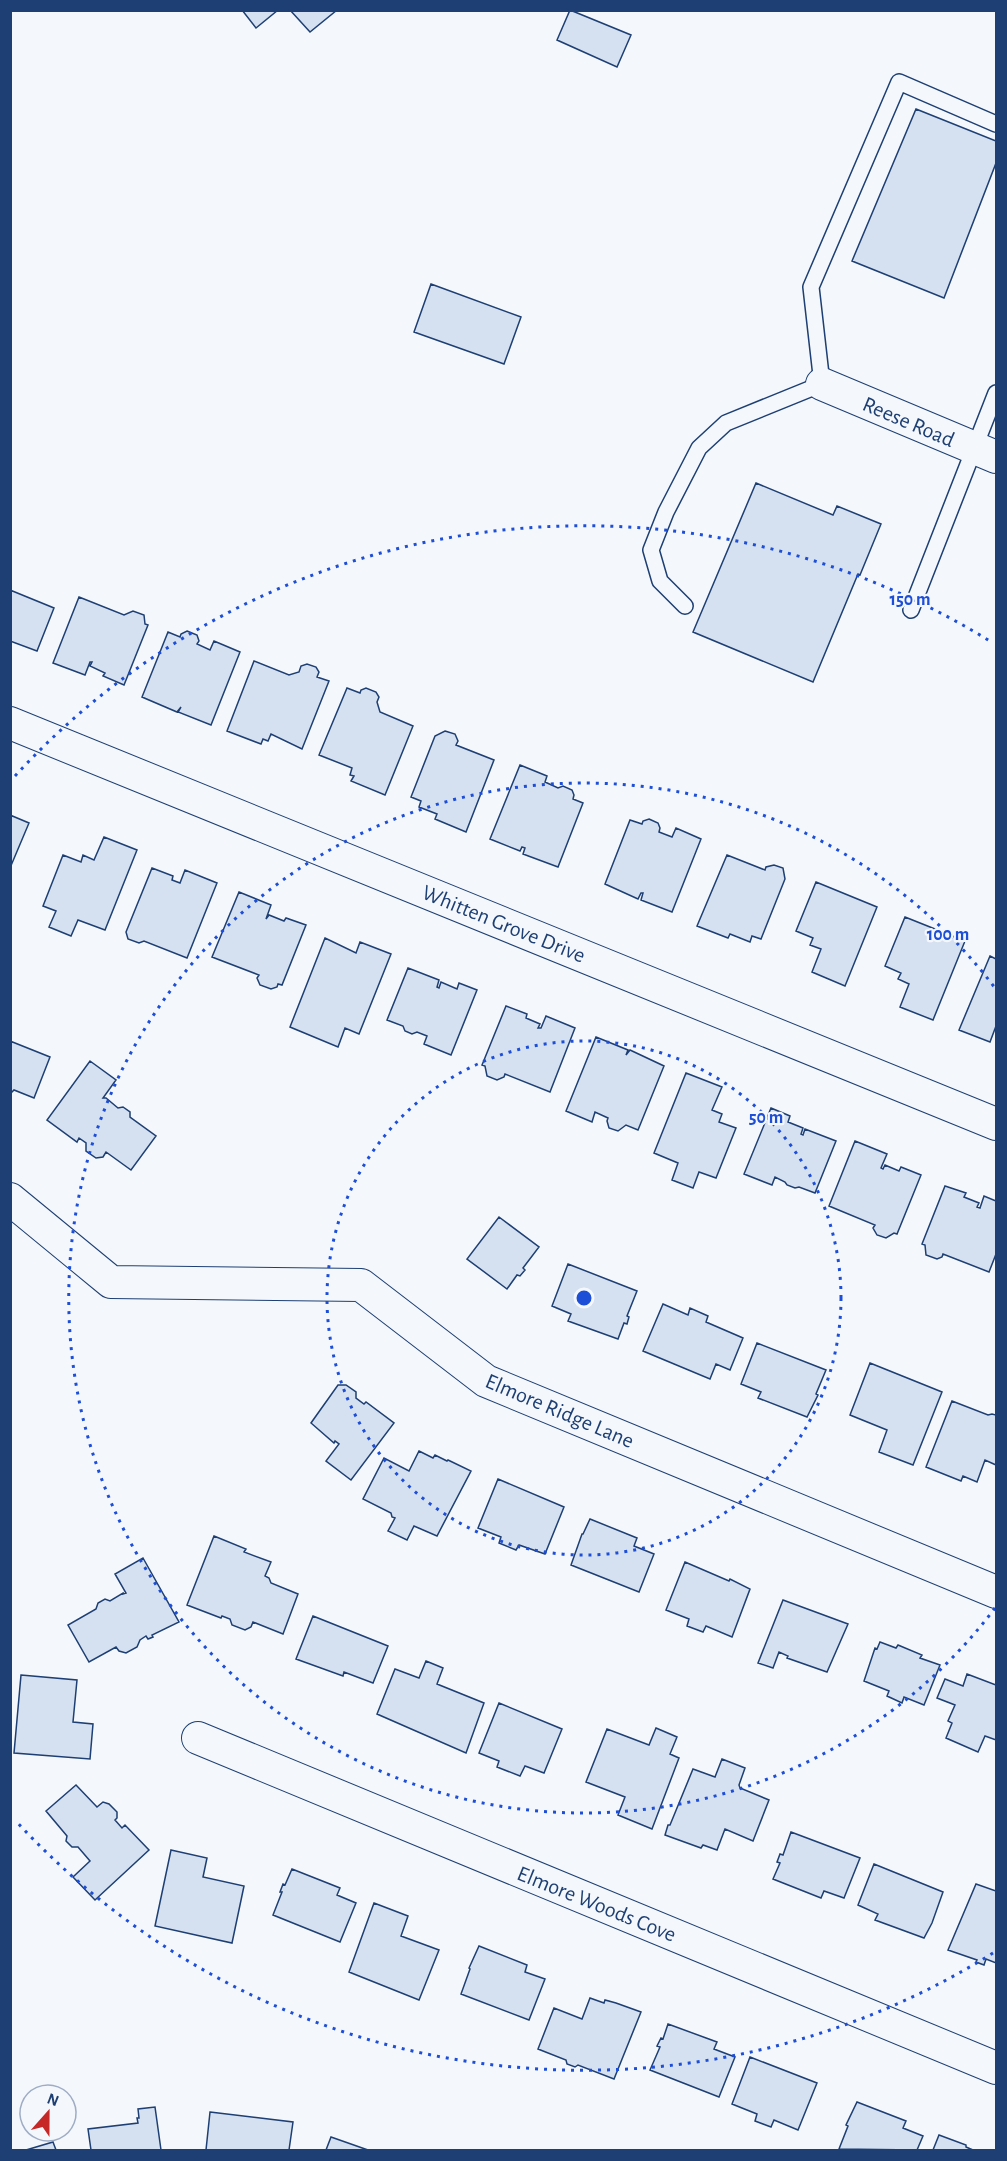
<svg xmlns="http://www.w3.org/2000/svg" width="1007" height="2161" viewBox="0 0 1007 2161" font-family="'Alegreya Sans',sans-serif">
  <rect width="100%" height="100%" fill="#f4f7fb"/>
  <!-- building -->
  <path fill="#d5e0f0" stroke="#1d3f73" stroke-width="1.5" d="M242,10H278L256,28Z
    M290,10H337L310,32Z
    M570,10L631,35L617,67L557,40Z
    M916,109L996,141V163L944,298L852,261Z
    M431,284L521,317L504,364L414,332Z
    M756,483L833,515L837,506L881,524L860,575L858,574L813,682L693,632Z
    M10,590L54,608L37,651L10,641Z
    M79,597L124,615L133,611L144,615L145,624L148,625L124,685L103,676L105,673L90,666L92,662H90L85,675L53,663Z
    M187,631L197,635L199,641L197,644L210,650L214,641L240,652L211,725L178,712L181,707L177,712L142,697L168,632L180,637L181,634Z
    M254,661L289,675L299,672L301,666L307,664L316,667L319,672L317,677L329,681L302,749L271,734L268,741L263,739L261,744L227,731Z
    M347,688L360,693L361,690L366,688L376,692L379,697L377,702L380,712L413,726L385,795L351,781L354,776L350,775L352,768L319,755Z
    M445,731L455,734L458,741L456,745L494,760L466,832L435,819L437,814L419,807L421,801L411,797L435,736Z
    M520,765L547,776L545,782L558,788L563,786L572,790L574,795L573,799L583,803L558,867L523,854L525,848L522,847L520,851L490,839Z
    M10,815L29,823L10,868Z
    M649,819L658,823L660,828L659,832L672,837L676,828L701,839L672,912L641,900L643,893H641L638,899L605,884L630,820L642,824L643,821Z
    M104,837L137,850L105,930L78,920L71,936L49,927L56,911L43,906L63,855L81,862L83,855L94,860Z
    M727,855L765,870L766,867L774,865L783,868L785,879L761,939L752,936L750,942L730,934L728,938L697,926Z
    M152,868L173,876L172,880L180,883L185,870L217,883L187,958L144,941L139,943L128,939L126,932Z
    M816,882L877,907L845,986L812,972L821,949L810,945L813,938L796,931Z
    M239,892L271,905L266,919L269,915L284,921L286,918L306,925L282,985L278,984L277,987L271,989L260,985L257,978L259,975L212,957Z
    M905,917L965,941L933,1020L900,1007L909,984L898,979L901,973L885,966Z
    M325,938L356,953L360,942L391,954L359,1034L345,1028L338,1047L290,1027Z
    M990,956L996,959V1026L990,1042L959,1030Z
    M408,968L439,980L437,987L439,988L441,982L457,989L459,983L477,990L451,1055L424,1044L427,1036L417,1032L412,1034L405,1031L403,1026L387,1020Z
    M506,1006L527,1014L526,1018L540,1024L538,1028H541L546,1016L575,1028L550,1092L505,1074L504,1077L497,1080L487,1076L485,1066L482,1065Z
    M596,1037L628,1050L626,1055L630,1050L664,1066L638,1130L626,1125L618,1131L609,1128L607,1121L608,1118L595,1112L592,1122L566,1111Z
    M10,1041L50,1057L34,1098L14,1090L10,1094Z
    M90,1061L116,1080L103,1098H106L118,1108L123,1107L130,1112V1117L156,1136L131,1170L106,1152L103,1157L96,1158L86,1151V1143L79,1138L77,1142L47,1120Z
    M686,1073L722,1087L712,1110L722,1114L719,1122L736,1128L716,1178L699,1172L693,1188L672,1180L678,1163L654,1153Z
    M771,1108L790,1116L788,1122L803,1128L801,1134L803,1135L805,1129L836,1141L815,1193L799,1187L795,1188L787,1185L785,1182L775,1177L772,1185L744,1174Z
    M855,1141L887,1154L881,1168L883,1169L885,1165L899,1171L901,1167L921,1175L897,1234L894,1233L886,1238L877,1235L873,1228L875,1225L829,1206Z
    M945,1186L966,1193L964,1197L979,1203L977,1207L980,1208L984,1196L996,1201V1254L989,1272L943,1254L942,1257L937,1259L926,1255L925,1245L922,1244Z
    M499,1217L539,1247L523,1268L525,1270L520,1276L517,1275L507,1289L467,1259Z
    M568,1264L637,1291L627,1316L629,1317L627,1324L624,1323L618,1339L568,1321L571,1314L552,1306Z
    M663,1304L688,1315L690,1308L708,1316L706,1322L743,1338L730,1370L716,1364L710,1379L643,1351Z
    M757,1343L826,1370L816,1394L818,1395L807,1417L758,1398L761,1392L741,1384Z
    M870,1363L942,1392L913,1465L879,1452L887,1430L850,1415Z
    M338,1385H346L356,1392V1398L364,1404L366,1402L394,1423L351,1480L326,1461L339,1444L335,1441L334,1443L311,1423Z
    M952,1401L988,1415L992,1414L996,1415V1465L985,1460L977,1482L963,1476L961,1481L926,1467Z
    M419,1451L433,1458L435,1455L447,1461L448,1460L471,1471L437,1536L414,1526L407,1540L388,1531L395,1518L392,1517L391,1513L363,1499L384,1458L409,1471Z
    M498,1479L564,1507L545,1554L519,1545L516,1550L499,1543L501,1537L478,1528Z
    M590,1519L637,1538L634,1546L654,1554L639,1592L571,1565L582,1534H583Z
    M214,1536L246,1549L244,1552L271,1562L265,1576L269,1578L271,1583L298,1594L283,1634L253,1622L251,1627L245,1630L232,1625L230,1619L222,1616L221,1618L187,1605Z
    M143,1558L179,1622L152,1635L153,1637L148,1639L146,1636L140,1640L137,1647L126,1653L119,1651L116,1647L89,1662L68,1625L96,1609L98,1603L105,1599L110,1601L123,1593V1594L126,1593L115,1574Z
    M685,1562L729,1581L730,1579L750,1589L732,1637L706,1626L703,1632L687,1626L689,1619L666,1610Z
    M783,1600L848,1624L827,1672L787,1658L788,1656L779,1652L773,1668L758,1663Z
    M313,1616L388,1646L373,1683L344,1672L343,1676L296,1659Z
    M880,1642L896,1648L898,1645L922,1655L920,1658L940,1665L924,1705L904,1697L902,1703L887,1696L889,1691L864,1681L875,1648L877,1649Z
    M426,1661L443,1668L437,1684L484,1703L466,1753L377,1714L395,1669L419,1678Z
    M967,1674L996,1685V1740L985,1736L978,1752L946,1738L952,1723L948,1721L955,1705L937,1698L945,1679L963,1686Z
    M21,1675L77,1680L73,1722L93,1724L90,1759L14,1753Z
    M499,1703L562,1729L544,1773L525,1766L520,1776L497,1767L499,1761L479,1753Z
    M656,1728L677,1737L670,1754L679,1758L652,1829L618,1815L625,1797L586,1782L607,1729L649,1745Z
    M722,1759L745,1768L739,1785L740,1788L769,1800L753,1841L725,1829L717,1850L703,1845L701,1848L665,1835L668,1825H670L693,1769L715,1777Z
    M76,1785L97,1807L103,1802L109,1804L117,1812V1818L115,1820L122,1828L125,1825L149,1850L95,1900L73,1877L90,1861L78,1847H72L66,1841L67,1836L46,1811Z
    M791,1832L860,1858L844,1898L824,1891L821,1898L773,1879L780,1863L777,1862L780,1854L783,1855Z
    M171,1850L207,1858L203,1877L244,1886L232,1943L155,1926Z
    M874,1864L943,1892L932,1923L924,1938L875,1920L878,1914L858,1905Z
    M292,1869L340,1888L337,1895L356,1903L340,1942L273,1915L282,1892H280L283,1884L285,1885Z
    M976,1884L996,1891V1963L986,1959L984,1965L976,1962L977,1960L948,1950Z
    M374,1903L408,1916L401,1936L439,1950L419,2000L349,1972Z
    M479,1946L527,1965L525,1972L545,1979L529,2020L461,1994L470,1969L469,1968Z
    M590,1998L604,2003L605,2000L616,2003L641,2012L614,2079L578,2065L575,2067L567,2064L566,2060L538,2049L554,2008L582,2019Z
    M668,2024L717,2042L714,2049L735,2057L719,2097L650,2070L660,2047L657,2046L661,2038L663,2039Z
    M750,2057L817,2083L798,2130L774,2120L771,2127L755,2121L757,2114L732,2104Z
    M857,2102L906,2121L903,2128L923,2136L917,2150L839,2149L848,2126L846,2125Z
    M155,2107L161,2150H91L88,2129L138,2123L137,2118H139L138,2109Z
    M210,2112L293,2122L289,2150H206Z
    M939,2135L966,2145V2147L973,2150H933Z
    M331,2137L368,2150H326Z
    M53,2142L56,2150H26Z"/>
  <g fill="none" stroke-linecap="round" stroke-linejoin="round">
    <defs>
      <path id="service" d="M685,606L660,581L651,550L666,512L699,448L726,423L822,384L811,287L899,82L996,124
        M911,610L996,393"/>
      <path id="minor" d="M822,384L996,457
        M10,723L996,1124
        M10,1199L111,1282L361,1285L486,1381L996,1592
        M198,1738L996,2068"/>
    </defs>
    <!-- service casing -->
    <use href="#service" stroke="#1d3f73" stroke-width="18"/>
    <!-- minor casing -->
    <use href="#minor" stroke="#1d3f73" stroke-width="34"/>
    <!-- service -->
    <use href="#service" stroke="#f4f7fb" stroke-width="15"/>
    <!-- minor -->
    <use href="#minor" stroke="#f4f7fb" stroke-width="32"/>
  </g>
  <!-- distance rings -->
  <g fill="none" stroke="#1d4ed8" stroke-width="3" stroke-dasharray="3 6">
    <circle cx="584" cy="1298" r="257"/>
    <path d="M995 1608A515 515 0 1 1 995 988"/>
    <path d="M993 1953A772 772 0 0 1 15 1820M15 776A772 772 0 0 1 993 643"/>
  </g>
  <g text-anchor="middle" stroke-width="4.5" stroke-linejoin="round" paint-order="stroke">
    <!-- street labels -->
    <g font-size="22" fill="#1d3f73" stroke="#f4f7fb">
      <text transform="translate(909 421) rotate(23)" y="8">Reese Road</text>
      <text transform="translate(504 923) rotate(22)" y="8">Whitten Grove Drive</text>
      <text transform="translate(560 1410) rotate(23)" y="8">Elmore Ridge Lane</text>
      <text transform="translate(597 1903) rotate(22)" y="8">Elmore Woods Cove</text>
    </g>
  </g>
  <circle cx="584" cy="1298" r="9" fill="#1d4ed8" stroke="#f4f7fb" stroke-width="3"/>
  <g font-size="18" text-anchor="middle" font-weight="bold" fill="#1d4ed8" stroke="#f4f7fb" stroke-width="4.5" stroke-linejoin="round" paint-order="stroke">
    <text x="910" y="605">150 m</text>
    <text x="948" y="940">100 m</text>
    <text x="766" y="1123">50 m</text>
  </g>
  <!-- border -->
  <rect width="1007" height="2161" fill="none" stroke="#1d3f73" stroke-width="24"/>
  <!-- north arrow -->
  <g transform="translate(48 2113) rotate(21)"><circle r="28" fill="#f4f7fb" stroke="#9eadc5" stroke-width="1.5"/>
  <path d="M0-4.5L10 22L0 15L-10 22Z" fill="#c62828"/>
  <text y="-9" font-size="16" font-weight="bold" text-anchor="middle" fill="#1d3f73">N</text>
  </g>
</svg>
